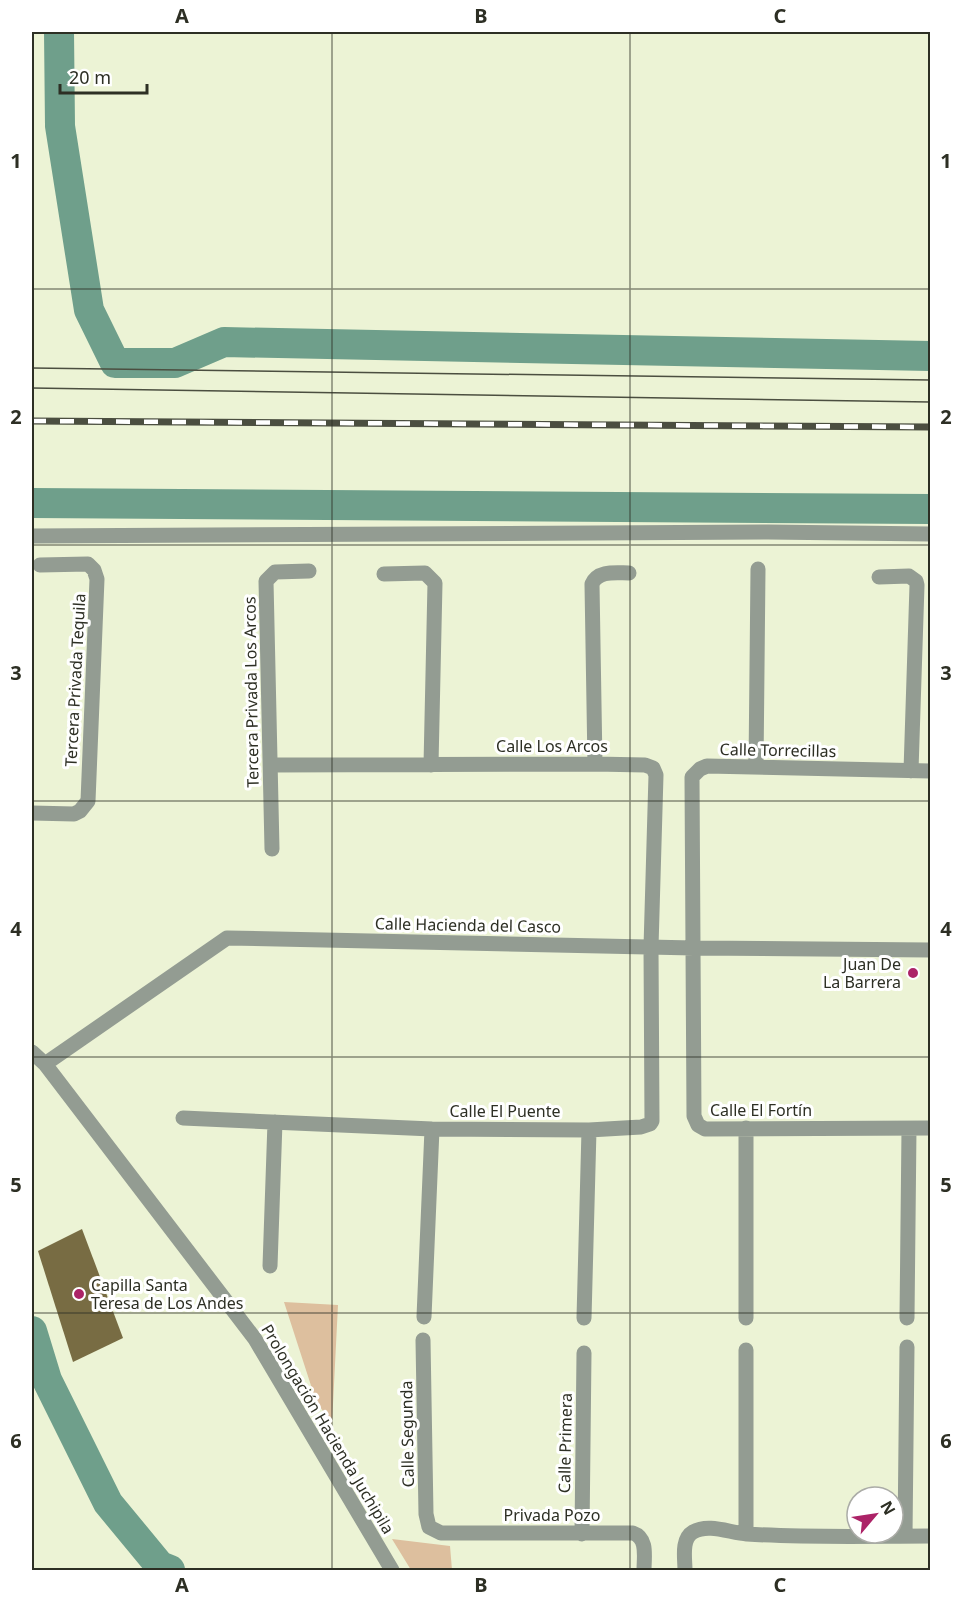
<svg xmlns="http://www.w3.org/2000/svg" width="962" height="1602" viewBox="0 0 962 1602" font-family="'Noto Sans',sans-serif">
  <rect width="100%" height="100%" fill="#ecf3d5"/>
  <!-- green -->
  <path fill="#ddbf9e" d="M284,1302L338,1305L332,1424L316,1401Z
    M392,1539L450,1546L452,1570H411Z"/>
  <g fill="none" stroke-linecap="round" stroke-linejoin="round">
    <!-- canal -->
    <path stroke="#6f9f8b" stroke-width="30" d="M59,32L60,126L89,310L115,363H175L224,342L930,356
      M32,503L930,509
      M32,1331L47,1380L108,1503L160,1566L170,1570"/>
  </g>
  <!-- building -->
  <path fill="#786c43" d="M82,1229L123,1338L73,1362L38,1251Z"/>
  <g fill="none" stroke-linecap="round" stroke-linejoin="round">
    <!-- minor -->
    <path stroke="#939c92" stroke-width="15" d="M32,536L768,532L930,534
      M384,574L425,573L435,583L431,765
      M879,577L909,576L916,581L917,585L911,771
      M595,764L592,584C598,570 616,573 629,573
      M756,767L758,569
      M930,771L707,766L700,769L692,777L694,1116L698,1125L705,1129L930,1128
      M32,813L74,814L80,811L88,801L97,579L94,570L88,564L40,565
      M272,849L266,581L275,572L309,571
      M32,1052L45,1064L255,1339L392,1570
      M45,1064L227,938L694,948L930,950
      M183,1118L432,1129L589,1130L641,1127L650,1124L652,1121L651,947L656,775L653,768L645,765L595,764L271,765
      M746,1128V1318
      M270,1266L275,1122
      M424,1317L432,1129
      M584,1318L589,1130
      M907,1318L909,1129
      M423,1340L426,1514L429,1527L441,1533H633C648,1538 644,1557 644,1570
      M582,1534L584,1353
      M746,1534V1350
      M905,1536L907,1347
      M685,1570C685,1559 681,1539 693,1532C709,1523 730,1533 747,1534C808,1538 870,1536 930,1536"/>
    <!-- tram -->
    <path stroke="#4b4e40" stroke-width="1.5" d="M32,368L930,380
      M32,388L930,402"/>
    <defs>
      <path id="rail" d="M32,421L930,427"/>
    </defs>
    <!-- rail casing -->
    <use href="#rail" stroke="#4b4e40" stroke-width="7"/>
    <!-- rail -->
    <use href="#rail" stroke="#fff" stroke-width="4.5" stroke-dasharray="14" stroke-linecap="butt"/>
  </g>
  <!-- grid -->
  <path fill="none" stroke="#2d2f24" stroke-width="1.5" stroke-opacity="0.55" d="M332,32V1570M630,32V1570M32,289H930M32,545H930M32,801H930M32,1057H930M32,1313H930"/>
  <!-- markers -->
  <g fill="#ac2367" stroke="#fff" stroke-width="2">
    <circle cx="913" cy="973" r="6"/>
    <circle cx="79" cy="1294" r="6"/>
  </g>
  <g text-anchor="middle" stroke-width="6" stroke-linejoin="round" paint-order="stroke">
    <!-- street labels -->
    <g font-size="16" fill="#2d2f24" stroke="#fff">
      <text transform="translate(75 680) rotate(-87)" y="6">Tercera Privada Tequila</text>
      <text transform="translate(251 692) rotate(-91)" y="6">Tercera Privada Los Arcos</text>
      <text x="552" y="752">Calle Los Arcos</text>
      <text transform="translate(778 750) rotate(1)" y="6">Calle Torrecillas</text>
      <text transform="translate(468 925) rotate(1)" y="6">Calle Hacienda del Casco</text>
      <text x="761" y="1116">Calle El Fortín</text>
      <text x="505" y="1117">Calle El Puente</text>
      <text transform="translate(328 1429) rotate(59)" y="6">Prolongación Hacienda Juchipila</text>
      <text transform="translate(407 1434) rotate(-91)" y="6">Calle Segunda</text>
      <text transform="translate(565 1443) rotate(-89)" y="6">Calle Primera</text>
      <text x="552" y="1521">Privada Pozo</text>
    </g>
    <!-- poi labels -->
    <g font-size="16" fill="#2d2f24" stroke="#fff" text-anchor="end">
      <text x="901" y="970">Juan De<tspan x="901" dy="18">La Barrera</tspan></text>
      <text x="91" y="1291" text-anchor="start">Capilla Santa<tspan x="91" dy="18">Teresa de Los Andes</tspan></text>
    </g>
  </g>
  <!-- border -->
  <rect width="962" height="1602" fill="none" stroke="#ffffff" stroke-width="66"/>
  <!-- north arrow -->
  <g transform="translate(875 1515) rotate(61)"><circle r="28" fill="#ffffff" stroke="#abaca7" stroke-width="1.5"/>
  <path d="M0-4.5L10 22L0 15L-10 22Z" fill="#ac2367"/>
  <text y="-9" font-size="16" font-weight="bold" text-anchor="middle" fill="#2d2f24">N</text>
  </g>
  <!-- scale -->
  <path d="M60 84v9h87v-9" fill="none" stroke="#2d2f24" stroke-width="3"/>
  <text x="69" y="84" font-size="18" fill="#2d2f24" stroke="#ffffff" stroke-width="4.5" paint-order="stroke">20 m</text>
  <rect x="33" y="33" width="896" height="1536" fill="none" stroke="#2d2f24" stroke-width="2"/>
  <g font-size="20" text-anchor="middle" font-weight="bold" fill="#2d2f24">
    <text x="182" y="23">A</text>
    <text x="481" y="23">B</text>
    <text x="780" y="23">C</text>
    <text x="16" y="168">1</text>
    <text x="946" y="168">1</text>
    <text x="16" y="424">2</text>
    <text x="946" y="424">2</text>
    <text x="16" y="680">3</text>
    <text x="946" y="680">3</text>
    <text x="16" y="936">4</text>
    <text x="946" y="936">4</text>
    <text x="16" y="1192">5</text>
    <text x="946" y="1192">5</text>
    <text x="16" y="1448">6</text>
    <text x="946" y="1448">6</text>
    <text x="182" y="1592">A</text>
    <text x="481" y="1592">B</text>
    <text x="780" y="1592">C</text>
  </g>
</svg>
